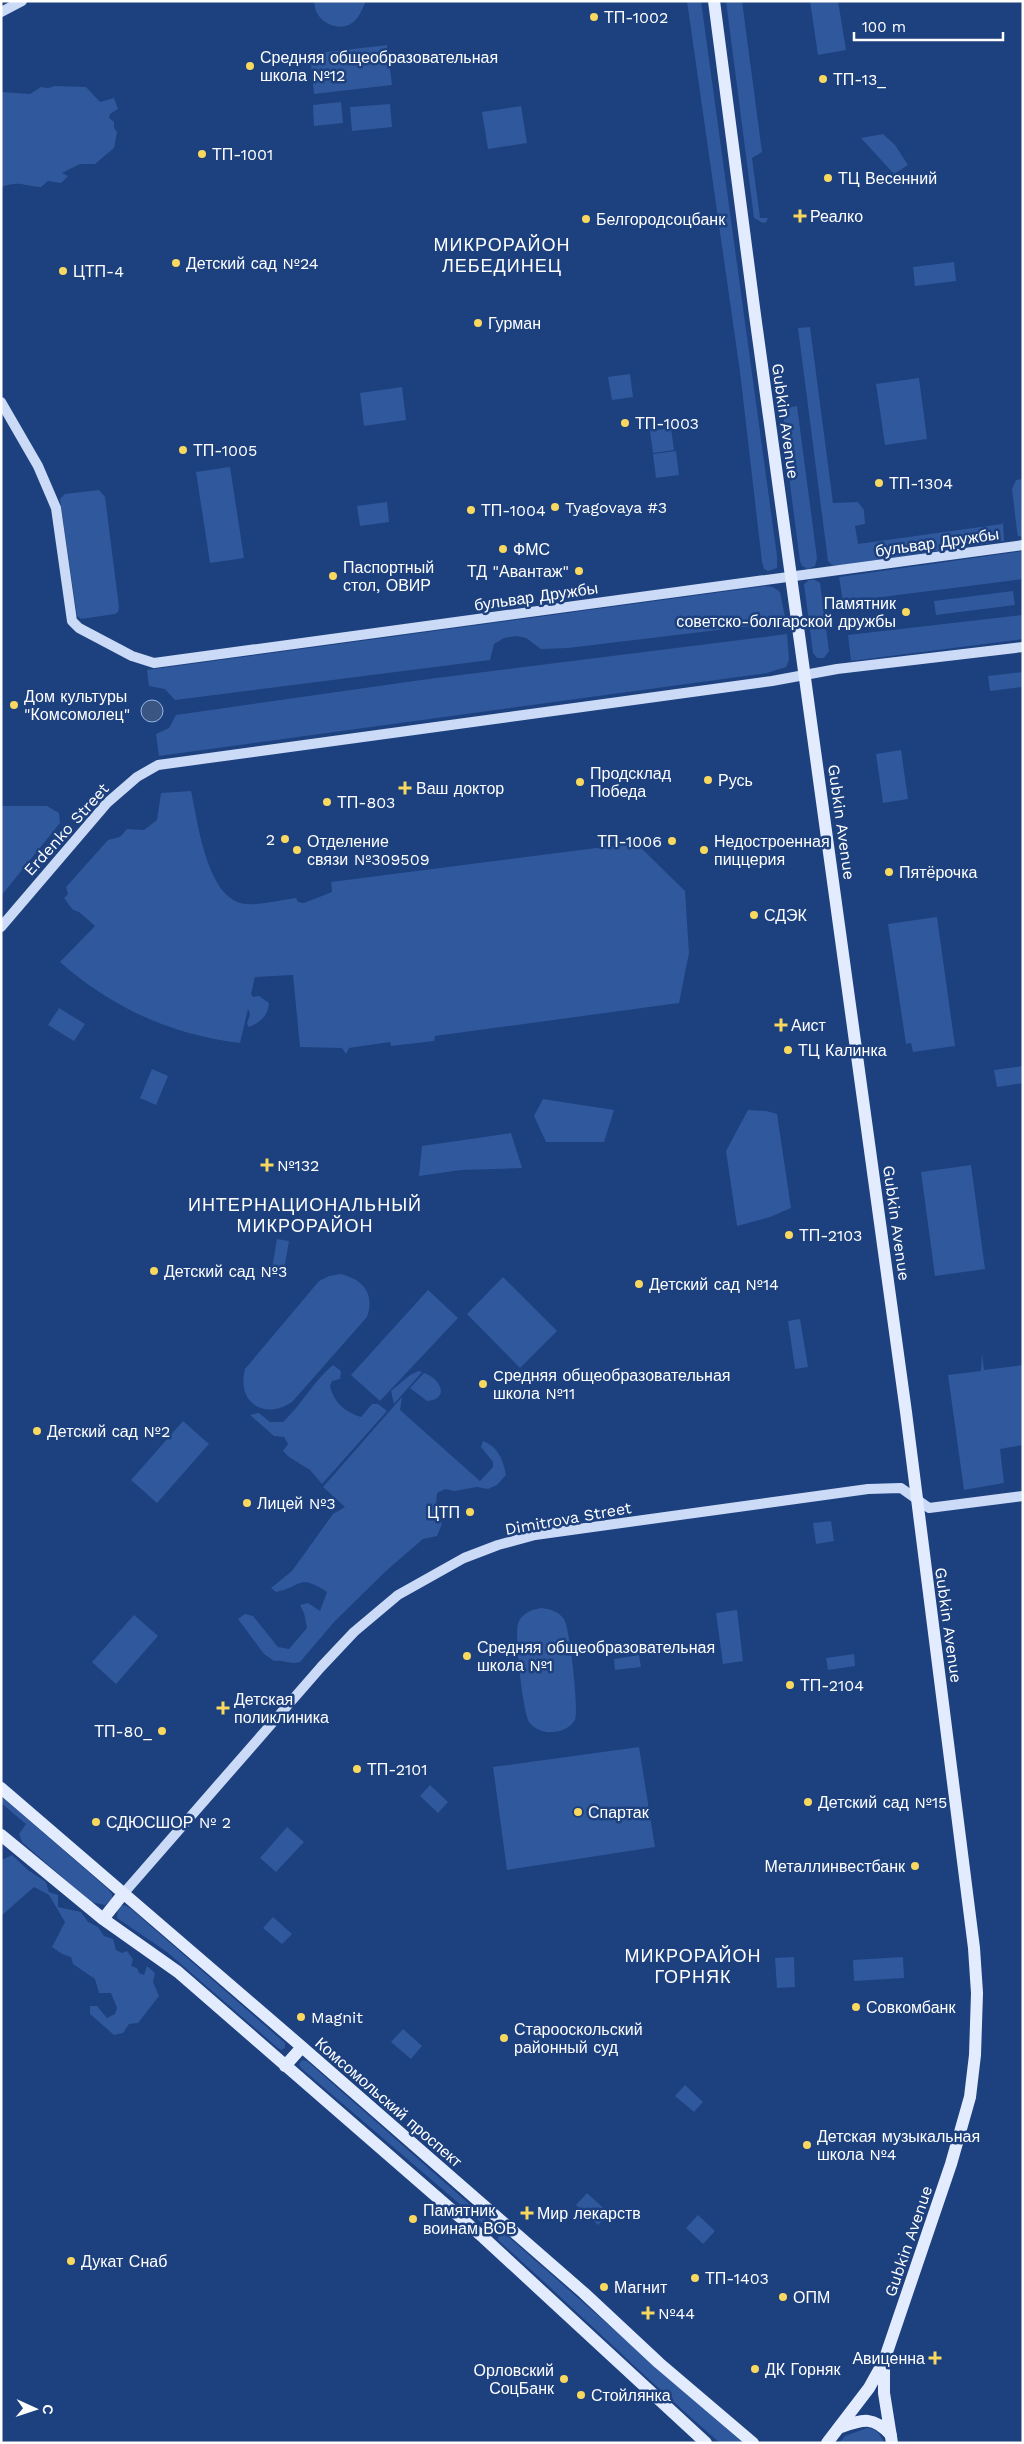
<svg xmlns="http://www.w3.org/2000/svg" width="1024" height="2444" viewBox="0 0 1024 2444" font-family="'Work Sans',sans-serif">
  <rect width="100%" height="100%" fill="#1d407e"/>
  <!-- green -->
  <path fill="#30589d" d="M314,1H365V3C362,10 359,18 352,23C341,31 323,25 317,13C315,10 315,5 314,1Z
    M687,1H701L777,556V568L768,571L764,569L762,562L740,372Z
    M726,1H742L762,152L752,158L753,166L760,218H768L766,222L763,223L754,218L753,210Z
    M810,1H838L846,50L818,55Z
    M387,45L392,85L314,94L310,54Z
    M55,86L86,87L100,102L114,98L118,109L110,114L109,118L114,122V128L117,132L114,148L95,164H80L62,173L68,176L61,183L48,181L41,187C23,186 21,180 1,187V92L30,94L41,87L48,88Z
    M341,102L343,123L314,126L313,105Z
    M390,104L392,127L352,131L350,107Z
    M521,106L527,143L488,149L482,112Z
    M883,134L895,145L908,165L894,174L861,138Z
    M954,262L956,281L915,286L913,267Z
    M810,327L833,503L858,502L864,510L865,524L855,526L858,544L1002,524L1003,522L1004,541L842,565H832L828,561L798,328Z
    M630,374L633,397L612,400L608,377Z
    M919,378L927,439L885,445L876,384Z
    M402,387L406,420L364,426L360,393Z
    M797,406L817,558L815,566L808,569L802,566L800,561L783,430L785,408Z
    M671,428L674,450L653,453L650,431Z
    M676,451L679,475L656,478L653,454Z
    M230,467L244,558L210,563L196,472Z
    M1023,479V537L1018,536L1017,531L1012,489L1016,480Z
    M99,490L105,497L119,607L118,612L115,614L81,619L77,616L60,499L65,494Z
    M387,502L389,522L360,526L357,506Z
    M1023,551V579L843,602L839,577Z
    M809,580H815L820,583L829,651L824,658H817L813,653L804,584Z
    M765,586L773,587L780,592L786,622L568,648L541,649L526,638L516,636L504,638L494,644L490,660L175,700L165,689L149,686L147,670Z
    M1013,591L1015,605L936,615L934,601Z
    M1023,615V639L851,661L848,635Z
    M787,634L789,660L786,667L767,673L159,756L156,734L169,728L176,715L421,680Z
    M1023,672V687L990,691L988,676Z
    M901,750L908,799L883,803L876,754Z
    M191,791C198,822 207,901 246,904C262,905 280,900 296,898L298,902L304,903L332,892L331,882L636,843L685,891L689,953L679,1003L435,1036L434,1041L391,1046L390,1042L349,1048L346,1054L342,1048L300,1047L293,975L255,977L251,994L253,997L259,996L269,1003C268,1016 261,1022 249,1027L247,1024L250,1014L248,1009L240,1043C172,1035 112,1008 60,962L95,926L79,912L73,910L64,898L68,894L66,887L108,840L120,837L127,829L144,830L157,820L161,793Z
    M1,806H47L59,813L60,823L1,896Z
    M937,917L955,1046L913,1052L911,1043L906,1044L888,924Z
    M59,1008L85,1024L74,1041L48,1025Z
    M1023,1066V1083L997,1087L994,1070Z
    M152,1069L168,1076L156,1105L140,1098Z
    M543,1099L614,1110L604,1142H546L534,1116Z
    M748,1110L766,1111L777,1114L791,1208L770,1217L737,1226L726,1151Z
    M511,1133L522,1168L461,1170L419,1176L422,1146Z
    M971,1165L985,1269L935,1276L921,1172Z
    M277,1239L289,1241L284,1270L272,1268Z
    M341,1274C364,1280 375,1294 367,1317L292,1402C264,1421 236,1402 245,1369L319,1281L329,1276Z
    M503,1277L557,1331L520,1368L467,1314Z
    M428,1290L458,1318L380,1401L351,1375Z
    M800,1319L808,1367L795,1369L788,1321Z
    M982,1354L984,1370L1023,1365V1445L1000,1449L1004,1483L964,1490L948,1375L981,1371Z
    M333,1365L341,1371L340,1379L332,1381L330,1386C334,1403 345,1412 361,1417L372,1404H378L387,1411L322,1484L310,1470L289,1457L283,1451L288,1444L284,1437L274,1436L250,1415L259,1413L270,1422H283C302,1404 313,1382 333,1365Z
    M419,1371L422,1372L394,1404L391,1391L410,1375Z
    M424,1373C440,1378 451,1399 427,1401L410,1388Z
    M402,1397L400,1410L480,1481L493,1467V1462L481,1447L483,1441C498,1447 503,1459 506,1475L497,1485L488,1489L477,1487L454,1491L445,1489L437,1493L436,1505L442,1524L437,1536L423,1539L387,1570L335,1621L300,1662C290,1665 284,1660 274,1661L264,1654L238,1619L245,1614L253,1616L278,1647L289,1649L307,1628L304,1613L300,1605L308,1603L320,1611L327,1592C298,1573 302,1587 276,1592L271,1588L292,1571L333,1514L345,1507L323,1487Z
    M183,1421L209,1444L157,1503L131,1480Z
    M831,1521L834,1541L816,1544L813,1523Z
    M541,1608C550,1609 558,1611 564,1619C570,1628 579,1711 575,1720C570,1728 561,1732 552,1732C544,1733 534,1729 529,1722C523,1712 513,1630 519,1621C524,1612 532,1610 541,1608Z
    M737,1610L743,1661L723,1664L716,1613Z
    M134,1615L158,1636L116,1684L92,1662Z
    M854,1654L855,1666L828,1670L826,1658Z
    M639,1655L641,1667L615,1670L614,1659Z
    M639,1747L655,1847L507,1870L493,1767Z
    M430,1785L448,1802L438,1813L420,1796Z
    M1,1796L108,1889L112,1894V1899L105,1905L91,1902L22,1842L19,1834L26,1824L1,1803Z
    M287,1827L304,1842L276,1872L260,1858Z
    M12,1855L28,1870L46,1882L49,1892L58,1895V1907L81,1912L88,1922L98,1927L104,1936L113,1939L116,1950L122,1953L127,1951L133,1959L131,1966L137,1968L139,1973L144,1975L147,1966L155,1973L153,1982L159,1996L138,2023L129,2024L123,2033L114,2035L90,2014V2006H97L107,2018L115,2014L117,2008L111,1993H99L95,1979L73,1964L71,1957L62,1954L52,1947L65,1922L49,1895L34,1887L1,1916L2,1860Z
    M124,1905L130,1908L285,2043V2048L281,2050L278,2048L167,1952L117,1918L118,1907Z
    M273,1917L292,1934L282,1944L263,1928Z
    M794,1957L795,1987L777,1988L775,1958Z
    M903,1957L904,1978L854,1981L853,1960Z
    M403,2029L422,2046L411,2059L391,2042Z
    M302,2060L307,2061L484,2217L486,2221L483,2224L301,2068L299,2064Z
    M685,2085L703,2102L694,2112L675,2096Z
    M587,2193L609,2213L598,2225L576,2205Z
    M698,2215L715,2231L703,2244L686,2228Z
    M499,2232L504,2233L743,2443H720C644,2377 573,2307 498,2240Z
    M867,2428C877,2429 880,2434 884,2443H839L845,2436Z"/>
  <!-- water -->
  <path fill="#3b5583" stroke="#93b5ea" d="M141 711a11 11 0 1 1 22 0a11 11 0 1 1-22 0Z"/>
  <g fill="none" stroke-linecap="round" stroke-linejoin="round">
    <!-- secondary -->
    <path stroke="#cbdaf6" stroke-width="10" d="M1,12L22,1
      M1,402L38,466L56,508L72,621L79,628L132,656L154,663L1023,545
      M1,927L107,803L137,777L158,765L772,681L837,669L1023,647
      M123,1894L321,1667L354,1632L398,1595L464,1558L498,1545L535,1535L571,1530L868,1489L901,1488L929,1508L1023,1496"/>
    <!-- primary -->
    <path stroke="#e3ebfe" stroke-width="12" d="M714,1L755,315L906,1412L974,1948L977,1993L975,2055L970,2097L951,2164L884,2361L869,2388L827,2443
      M1,1788L302,2047L584,2293L659,2363L753,2443
      M1,1835L103,1919L178,1972L484,2238L706,2443
      M103,1919L123,1894
      M285,2066L302,2047
      M884,2361V2393L892,2443
      M841,2427C864,2419 873,2416 891,2435"/>
  </g>
  <!-- markers -->
  <g fill="#f8d85f" stroke="#1d407e" stroke-width="2">
    <circle cx="594" cy="17" r="5"/>
    <circle cx="250" cy="66" r="5"/>
    <circle cx="823" cy="79" r="5"/>
    <circle cx="202" cy="154" r="5"/>
    <circle cx="828" cy="178" r="5"/>
    <path d="M797.5 208.5h5v5h5v5h-5v5h-5v-5h-5v-5h5z"/>
    <circle cx="586" cy="219" r="5"/>
    <circle cx="176" cy="263" r="5"/>
    <circle cx="63" cy="271" r="5"/>
    <circle cx="478" cy="323" r="5"/>
    <circle cx="625" cy="423" r="5"/>
    <circle cx="183" cy="450" r="5"/>
    <circle cx="879" cy="483" r="5"/>
    <circle cx="555" cy="507" r="5"/>
    <circle cx="471" cy="510" r="5"/>
    <circle cx="503" cy="549" r="5"/>
    <circle cx="579" cy="571" r="5"/>
    <circle cx="333" cy="576" r="5"/>
    <circle cx="906" cy="612" r="5"/>
    <circle cx="14" cy="705" r="5"/>
    <circle cx="708" cy="780" r="5"/>
    <circle cx="580" cy="782" r="5"/>
    <path d="M402.5 780.5h5v5h5v5h-5v5h-5v-5h-5v-5h5z"/>
    <circle cx="327" cy="802" r="5"/>
    <circle cx="285" cy="839" r="5"/>
    <circle cx="672" cy="841" r="5"/>
    <circle cx="297" cy="850" r="5"/>
    <circle cx="704" cy="850" r="5"/>
    <circle cx="889" cy="872" r="5"/>
    <circle cx="754" cy="915" r="5"/>
    <path d="M778.5 1017.5h5v5h5v5h-5v5h-5v-5h-5v-5h5z"/>
    <circle cx="788" cy="1050" r="5"/>
    <path d="M264.5 1157.5h5v5h5v5h-5v5h-5v-5h-5v-5h5z"/>
    <circle cx="789" cy="1235" r="5"/>
    <circle cx="154" cy="1271" r="5"/>
    <circle cx="639" cy="1284" r="5"/>
    <circle cx="483" cy="1384" r="5"/>
    <circle cx="37" cy="1431" r="5"/>
    <circle cx="247" cy="1503" r="5"/>
    <circle cx="470" cy="1512" r="5"/>
    <circle cx="467" cy="1656" r="5"/>
    <circle cx="790" cy="1685" r="5"/>
    <path d="M220.5 1700.5h5v5h5v5h-5v5h-5v-5h-5v-5h5z"/>
    <circle cx="162" cy="1731" r="5"/>
    <circle cx="357" cy="1769" r="5"/>
    <circle cx="808" cy="1802" r="5"/>
    <circle cx="578" cy="1812" r="5"/>
    <circle cx="96" cy="1822" r="5"/>
    <circle cx="915" cy="1866" r="5"/>
    <circle cx="856" cy="2007" r="5"/>
    <circle cx="301" cy="2017" r="5"/>
    <circle cx="504" cy="2038" r="5"/>
    <circle cx="807" cy="2145" r="5"/>
    <path d="M524.5 2205.5h5v5h5v5h-5v5h-5v-5h-5v-5h5z"/>
    <circle cx="413" cy="2219" r="5"/>
    <circle cx="71" cy="2261" r="5"/>
    <circle cx="695" cy="2278" r="5"/>
    <circle cx="604" cy="2287" r="5"/>
    <circle cx="783" cy="2297" r="5"/>
    <path d="M645.5 2305.5h5v5h5v5h-5v5h-5v-5h-5v-5h5z"/>
    <path d="M932.5 2350.5h5v5h5v5h-5v5h-5v-5h-5v-5h5z"/>
    <circle cx="755" cy="2369" r="5"/>
    <circle cx="564" cy="2379" r="5"/>
    <circle cx="581" cy="2395" r="5"/>
  </g>
  <g text-anchor="middle" stroke-width="5" stroke-linejoin="round" paint-order="stroke">
    <!-- poi labels -->
    <g font-size="16" fill="#fff" stroke="#1d407e" text-anchor="start">
      <text x="604" y="23">ТП-1002</text>
      <text x="260" y="63">Средняя общеобразовательная<tspan x="260" dy="18">школа №12</tspan></text>
      <text x="833" y="85">ТП-13_</text>
      <text x="212" y="160">ТП-1001</text>
      <text x="838" y="184">ТЦ Весенний</text>
      <text x="810" y="222">Реалко</text>
      <text x="596" y="225">Белгородсоцбанк</text>
      <text x="186" y="269">Детский сад №24</text>
      <text x="73" y="277">ЦТП-4</text>
      <text x="488" y="329">Гурман</text>
      <text x="635" y="429">ТП-1003</text>
      <text x="193" y="456">ТП-1005</text>
      <text x="889" y="489">ТП-1304</text>
      <text x="565" y="513">Tyagovaya #3</text>
      <text x="481" y="516">ТП-1004</text>
      <text x="513" y="555">ФМС</text>
      <text x="343" y="573">Паспортный<tspan x="343" dy="18">стол, ОВИР</tspan></text>
      <text x="569" y="577" text-anchor="end">ТД "Авантаж"</text>
      <text x="896" y="609" text-anchor="end">Памятник<tspan x="896" dy="18">советско-болгарской дружбы</tspan></text>
      <text x="24" y="702">Дом культуры<tspan x="24" dy="18">"Комсомолец"</tspan></text>
      <text x="590" y="779">Продсклад<tspan x="590" dy="18">Победа</tspan></text>
      <text x="718" y="786">Русь</text>
      <text x="416" y="794">Ваш доктор</text>
      <text x="337" y="808">ТП-803</text>
      <text x="275" y="845" text-anchor="end">2</text>
      <text x="307" y="847">Отделение<tspan x="307" dy="18">связи №309509</tspan></text>
      <text x="662" y="847" text-anchor="end">ТП-1006</text>
      <text x="714" y="847">Недостроенная<tspan x="714" dy="18">пиццерия</tspan></text>
      <text x="899" y="878">Пятёрочка</text>
      <text x="764" y="921">СДЭК</text>
      <text x="791" y="1031">Аист</text>
      <text x="798" y="1056">ТЦ Калинка</text>
      <text x="277" y="1171">№132</text>
      <text x="799" y="1241">ТП-2103</text>
      <text x="164" y="1277">Детский сад №3</text>
      <text x="649" y="1290">Детский сад №14</text>
      <text x="493" y="1381">Cредняя общеобразовательная<tspan x="493" dy="18">школа №11</tspan></text>
      <text x="47" y="1437">Детский сад №2</text>
      <text x="257" y="1509">Лицей №3</text>
      <text x="460" y="1518" text-anchor="end">ЦТП</text>
      <text x="477" y="1653">Средняя общеобразовательная<tspan x="477" dy="18">школа №1</tspan></text>
      <text x="800" y="1691">ТП-2104</text>
      <text x="234" y="1705">Детская<tspan x="234" dy="18">поликлиника</tspan></text>
      <text x="152" y="1737" text-anchor="end">ТП-80_</text>
      <text x="367" y="1775">ТП-2101</text>
      <text x="818" y="1808">Детский сад №15</text>
      <text x="588" y="1818">Спартак</text>
      <text x="106" y="1828">СДЮСШОР № 2</text>
      <text x="905" y="1872" text-anchor="end">Металлинвестбанк</text>
      <text x="866" y="2013">Совкомбанк</text>
      <text x="311" y="2023">Magnit</text>
      <text x="514" y="2035">Старооскольский<tspan x="514" dy="18">районный суд</tspan></text>
      <text x="817" y="2142">Детская музыкальная<tspan x="817" dy="18">школа №4</tspan></text>
      <text x="423" y="2216">Памятник<tspan x="423" dy="18">воинам ВОВ</tspan></text>
      <text x="537" y="2219">Мир лекарств</text>
      <text x="81" y="2267">Дукат Снаб</text>
      <text x="705" y="2284">ТП-1403</text>
      <text x="614" y="2293">Магнит</text>
      <text x="793" y="2303">ОПМ</text>
      <text x="658" y="2319">№44</text>
      <text x="925" y="2364" text-anchor="end">Авиценна</text>
      <text x="765" y="2375">ДК Горняк</text>
      <text x="554" y="2376" text-anchor="end">Орловский<tspan x="554" dy="18">СоцБанк</tspan></text>
      <text x="591" y="2401">Стойлянка</text>
    </g>
    <!-- street labels -->
    <g font-size="16" fill="#fff" stroke="#1d407e">
      <text transform="translate(786 421) rotate(82)" y="6">Gubkin Avenue</text>
      <text transform="translate(937 542) rotate(-8)" y="6">бульвар Дружбы</text>
      <text transform="translate(536 596) rotate(-8)" y="6">бульвар Дружбы</text>
      <text transform="translate(842 822) rotate(82)" y="6">Gubkin Avenue</text>
      <text transform="translate(66 829) rotate(-48)" y="6">Erdenko Street</text>
      <text transform="translate(897 1223) rotate(82)" y="6">Gubkin Avenue</text>
      <text transform="translate(568 1518) rotate(-10)" y="6">Dimitrova Street</text>
      <text transform="translate(949 1625) rotate(82)" y="6">Gubkin Avenue</text>
      <text transform="translate(389 2102) rotate(41)" y="6">Комсомольский проспект</text>
      <text transform="translate(908 2241) rotate(-71)" y="6">Gubkin Avenue</text>
    </g>
    <!-- neighbourhood labels -->
    <g font-size="18" letter-spacing="1" fill="#fff" stroke="#1d407e">
      <text x="502" y="251">МИКРОРАЙОН<tspan x="502" dy="21">ЛЕБЕДИНЕЦ</tspan></text>
      <text x="305" y="1211">ИНТЕРНАЦИОНАЛЬНЫЙ<tspan x="305" dy="21">МИКРОРАЙОН</tspan></text>
      <text x="693" y="1962">МИКРОРАЙОН<tspan x="693" dy="21">ГОРНЯК</tspan></text>
    </g>
  </g>
  <!-- border -->
  <rect width="1024" height="2444" fill="none" stroke="#ffffff" stroke-width="5"/>
  <!-- north arrow -->
  <g transform="translate(35 2409) rotate(93)" stroke="#1d407e" stroke-width="4" paint-order="stroke">
  <path d="M0-4L9 19L0 12L-9 19Z" fill="#ffffff"/>
  <text y="-8" font-size="14" font-weight="bold" text-anchor="middle" fill="#ffffff">С</text>
  </g>
  <!-- scale -->
  <path d="M854 32v8h149v-8" fill="none" stroke="#ffffff" stroke-width="2.5"/>
  <text x="862" y="32" font-size="15" fill="#ffffff" stroke="#1d407e" stroke-width="4" paint-order="stroke">100 m</text>
</svg>
